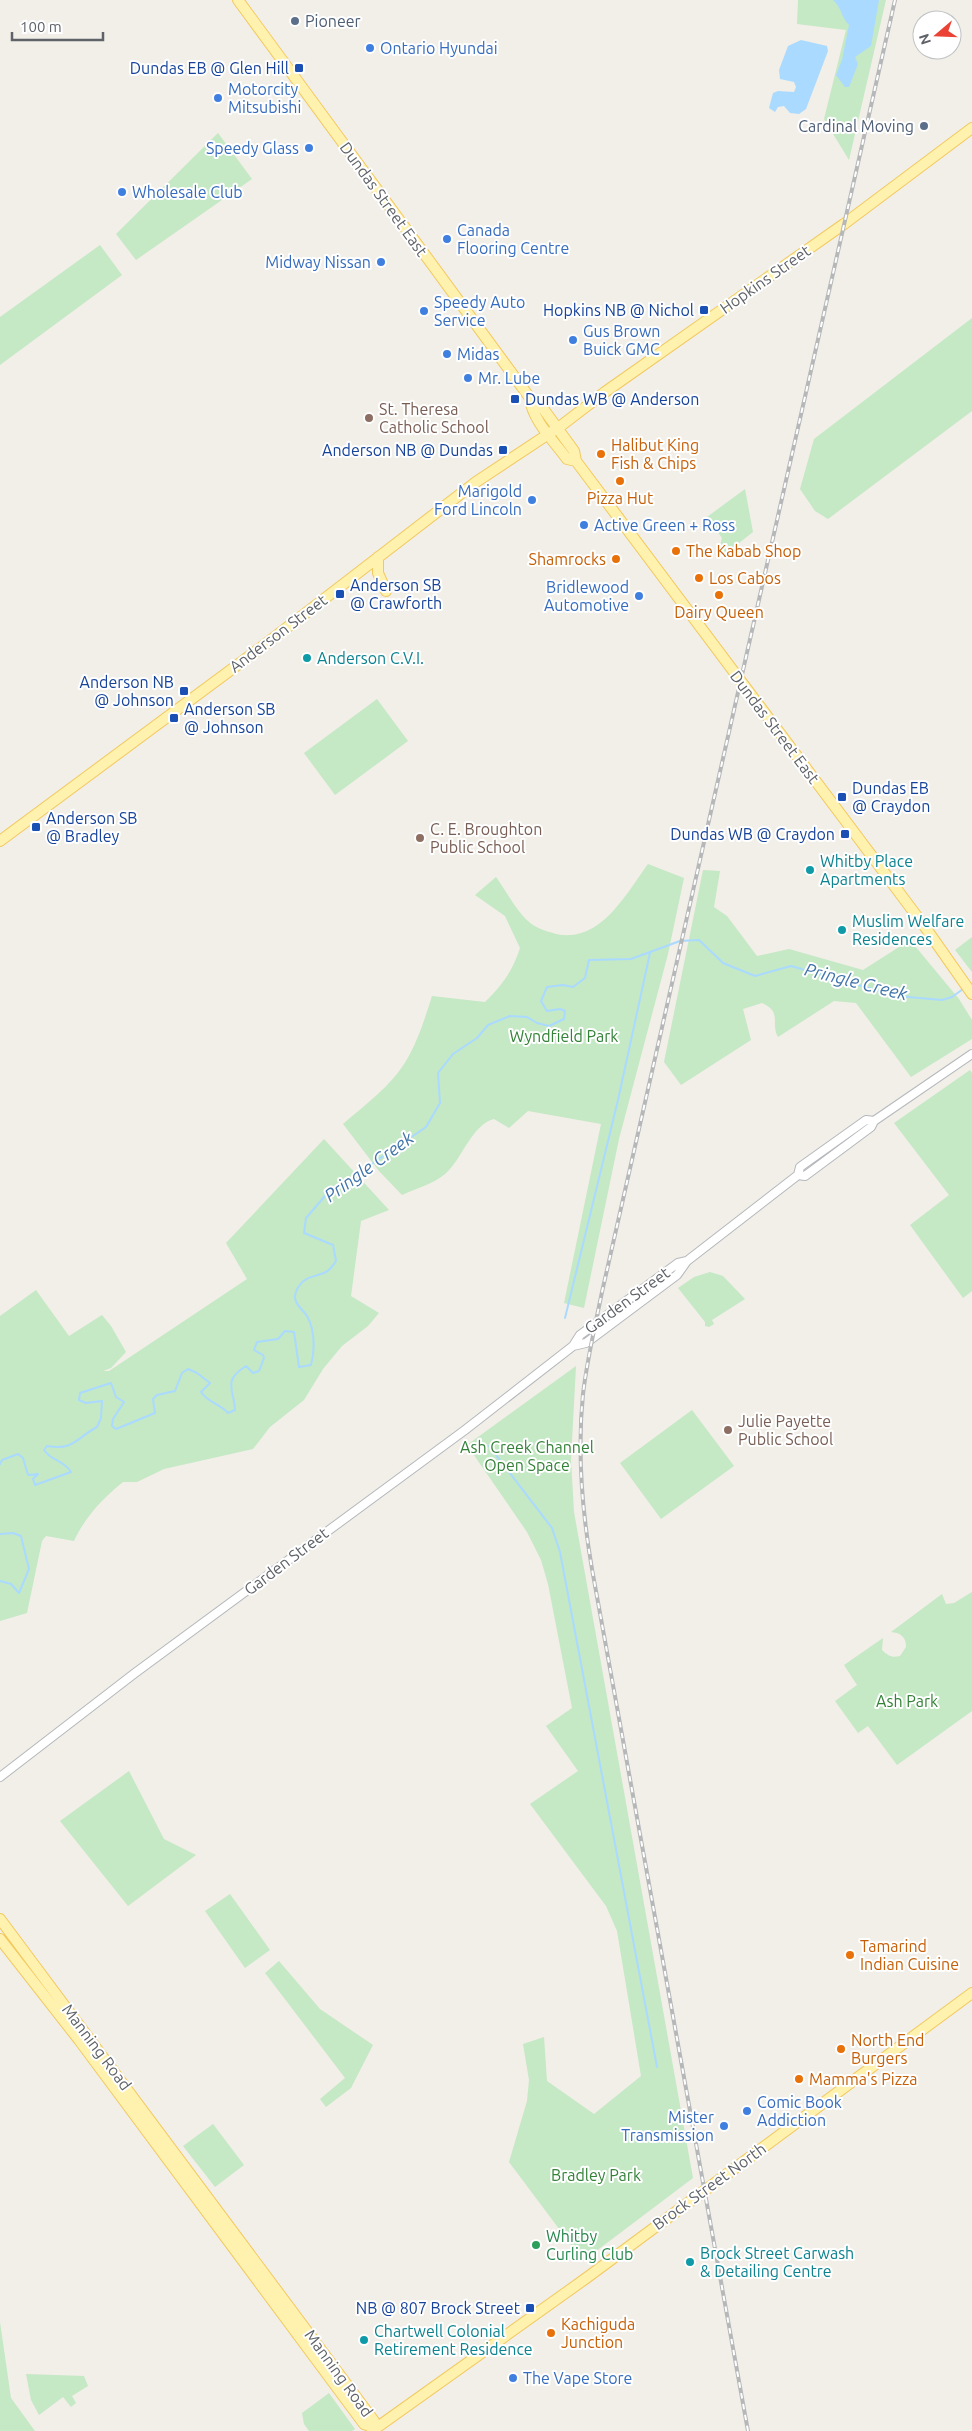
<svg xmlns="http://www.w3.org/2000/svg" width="972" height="2431" viewBox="0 0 972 2431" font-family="Ubuntu,sans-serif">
  <rect width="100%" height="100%" fill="#f1efe8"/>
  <!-- green -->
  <path fill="#c5e8c5" d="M798,0H886L849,160L824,119L846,30L797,24Z
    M218,133L252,179L136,260L116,234Z
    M100,245L122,275L0,365V317Z
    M972,318V411L828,519L815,511L800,489L814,439Z
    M745,489L753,532L724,555L719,548L722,538L707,517Z
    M377,699L408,741L335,795L304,753Z
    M648,864L684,878L668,954L619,1139L584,1308L564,1303L601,1124L528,1111L509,1128L494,1119C472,1124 461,1161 445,1174C433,1184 415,1189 402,1195L379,1171L343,1124C365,1105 391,1086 406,1061C418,1041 425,1018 432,996L485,1002C502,986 513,970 520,948L505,916L475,895L496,877C506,891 516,910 528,921C535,928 546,931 556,934C600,944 626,894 648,864Z
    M703,870L720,871L714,907L727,916L757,956L789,949L863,970L910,940L959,999L972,1020V1039L911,1077L856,1003L834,1001L778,1037C770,1024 783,1012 762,1003L743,1009L751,1040L681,1085L664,1062Z
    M972,937V972L955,950Z
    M970,1070L972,1073V1291L963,1298L910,1225L949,1195L894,1123Z
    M324,1139L389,1210L361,1221L351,1296L379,1313L368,1326L342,1346L323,1369L304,1400L270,1427L253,1449L164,1469L137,1482H123C103,1498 85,1517 74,1541L46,1536L42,1541L27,1613L0,1621V1316L36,1290L69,1336L102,1315L111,1326L126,1352L111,1368L103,1371H109L247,1279L226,1243Z
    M710,1272L723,1276L745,1299L712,1320L714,1324L709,1327L705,1326V1322L678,1288L694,1277Z
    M576,1366L571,1460L574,1512L693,2178L583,2261L509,2162L527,2101L529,2080L523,2044L544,2037L547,2081L594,2114L641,2076L617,1931L606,1906L530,1804L578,1771L546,1726L572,1708L548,1584L541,1560L527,1532L467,1445Z
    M692,1410L734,1466L661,1519L620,1463Z
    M972,1592V1711L897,1765L868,1726L858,1733L835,1701L857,1685L844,1665L883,1638L882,1650C888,1656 892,1658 900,1656L906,1647C906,1637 901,1633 891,1632L942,1594L946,1604L954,1603Z
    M129,1771L164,1839L196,1855L128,1906L60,1821Z
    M230,1894L270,1950L245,1968L205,1911Z
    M279,1961L320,2009L373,2045L351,2088L326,2107L320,2099L345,2078L265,1973Z
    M213,2124L244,2165L215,2187L183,2146Z
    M0,2322L11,2398L35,2431H0Z
    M26,2374L84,2376L88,2386L72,2396L76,2403L71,2407L63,2397L39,2415L31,2400Z
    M329,2393L355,2429L352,2431H309L304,2424L302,2413Z"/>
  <!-- water -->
  <path fill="#aadaff" d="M833,0H879L871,46L855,57L858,64L849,87H845L836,75L842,60L849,25C841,17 842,8 833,0Z
    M801,40L827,46L828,51L806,109L799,114L790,113L784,106L778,107L775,112L769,108L773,93L778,91L794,92L796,87L794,82L780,79L779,70L788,46Z"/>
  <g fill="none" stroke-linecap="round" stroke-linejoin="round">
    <!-- stream -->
    <path stroke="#aadaff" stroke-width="2" d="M565,1318L618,1100L650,953
      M489,1446L552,1528L560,1552L657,2067
      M0,1464L2,1460L18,1454L23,1458L28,1475L38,1474L33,1479L35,1485L71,1472C64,1460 51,1461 44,1450L47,1446C74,1451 76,1438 97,1427L101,1418L102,1401L86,1403L79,1400L80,1393L111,1383L116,1397L124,1402L113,1419L112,1426L116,1429L155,1413L153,1399L157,1395L175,1391L182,1373L188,1369L197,1373L210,1383L201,1392C207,1402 220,1404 228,1413L235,1410C234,1389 222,1381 246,1366L253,1373L259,1371L264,1358L263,1355L254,1350L257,1342L278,1339L285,1331L294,1332L299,1367L311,1365C315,1351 315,1330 307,1316C300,1306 289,1301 299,1286C305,1276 316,1277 326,1272C330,1270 333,1265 336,1261L333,1245L304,1233L306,1218L325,1196L426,1127L440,1103L438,1073L453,1054L477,1038L488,1025L510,1016L527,1017L537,1023L549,1026L564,1019L565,1011L560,1009L547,1011L541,1001L547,987L563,985L573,987L585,978L589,960L631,959L680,941L699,940L723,963L755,976L791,966L897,996L942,1000L952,997L963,989
      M0,1534L13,1533L21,1536L29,1569L19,1593L11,1584L0,1581"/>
    <defs>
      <path id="minor" d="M798,1175L805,1176L871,1127L874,1121L972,1054
        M573,1346L580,1335L678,1263L687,1261L798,1175L800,1167L866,1120L874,1121
        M0,1777L135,1673L465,1430L573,1346L586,1343L677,1275L687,1261"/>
      <path id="major" d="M238,0L530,398L539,403L574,451L576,461L925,927L972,994
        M530,398C532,420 554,441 567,459L576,461
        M378,557V573L386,591
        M0,841L263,646L476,482L562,425L605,392L844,224L972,128
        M0,1919L374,2421L376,2428
        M0,1939L79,2040L364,2424L376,2428
        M372,2431L585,2279L972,1993"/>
    </defs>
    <!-- minor casing -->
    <use href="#minor" stroke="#b5b8bc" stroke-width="10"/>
    <!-- major casing -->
    <use href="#major" stroke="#f2c960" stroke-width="12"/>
    <!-- minor -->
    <use href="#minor" stroke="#fff" stroke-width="8"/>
    <!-- major -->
    <use href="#major" stroke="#fff2af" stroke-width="10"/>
    <defs>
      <path id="rail" d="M748,2431L592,1569C582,1511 577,1453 583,1394C587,1360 595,1326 602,1292L895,0"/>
    </defs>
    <!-- rail casing -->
    <use href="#rail" stroke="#b6b7b8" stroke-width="4"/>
    <!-- rail -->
    <use href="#rail" stroke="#fff" stroke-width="2" stroke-dasharray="5.5" stroke-linecap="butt"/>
  </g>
  <!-- markers -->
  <g fill="#5c6f8a" stroke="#fff" stroke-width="2">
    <circle cx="295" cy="21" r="5"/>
    <circle cx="924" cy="126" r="5"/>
  </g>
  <g fill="#3f7fe0" stroke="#fff" stroke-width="2">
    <circle cx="370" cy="48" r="5"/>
    <circle cx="218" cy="98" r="5"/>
    <circle cx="309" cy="148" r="5"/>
    <circle cx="122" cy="192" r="5"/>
    <circle cx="447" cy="239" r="5"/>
    <circle cx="381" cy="262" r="5"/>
    <circle cx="424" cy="311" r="5"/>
    <circle cx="573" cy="340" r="5"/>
    <circle cx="447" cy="354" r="5"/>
    <circle cx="468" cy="378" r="5"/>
    <circle cx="532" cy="500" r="5"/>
    <circle cx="584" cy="525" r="5"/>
    <circle cx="639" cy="596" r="5"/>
    <circle cx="747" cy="2111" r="5"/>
    <circle cx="724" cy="2126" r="5"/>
    <circle cx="513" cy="2378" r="5"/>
  </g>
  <g fill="#1a4fb4" stroke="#fff" stroke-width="2">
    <rect x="294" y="63" width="10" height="10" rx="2.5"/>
    <rect x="699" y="305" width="10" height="10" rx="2.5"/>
    <rect x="510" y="394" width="10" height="10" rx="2.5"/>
    <rect x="498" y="445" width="10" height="10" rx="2.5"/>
    <rect x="335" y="589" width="10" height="10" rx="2.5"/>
    <rect x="179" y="686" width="10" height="10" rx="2.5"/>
    <rect x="169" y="713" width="10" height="10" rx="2.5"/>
    <rect x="837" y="792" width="10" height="10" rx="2.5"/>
    <rect x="31" y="822" width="10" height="10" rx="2.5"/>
    <rect x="840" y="829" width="10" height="10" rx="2.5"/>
    <rect x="525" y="2303" width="10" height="10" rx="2.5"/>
  </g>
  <g fill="#8d6e63" stroke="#fff" stroke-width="2">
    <circle cx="369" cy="418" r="5"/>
    <circle cx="420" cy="838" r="5"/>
    <circle cx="728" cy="1430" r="5"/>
  </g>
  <g fill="#e8710a" stroke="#fff" stroke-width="2">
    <circle cx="601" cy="454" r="5"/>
    <circle cx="620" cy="481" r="5"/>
    <circle cx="676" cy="551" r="5"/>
    <circle cx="616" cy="559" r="5"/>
    <circle cx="699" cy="578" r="5"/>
    <circle cx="719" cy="595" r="5"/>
    <circle cx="850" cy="1955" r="5"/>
    <circle cx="841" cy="2049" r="5"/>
    <circle cx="799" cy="2079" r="5"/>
    <circle cx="551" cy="2333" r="5"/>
  </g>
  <g fill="#0f9aa8" stroke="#fff" stroke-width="2">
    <circle cx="307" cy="658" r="5"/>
    <circle cx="810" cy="870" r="5"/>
    <circle cx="842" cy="930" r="5"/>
    <circle cx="690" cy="2262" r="5"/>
    <circle cx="364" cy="2340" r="5"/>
  </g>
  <circle fill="#2e9e5b" stroke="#fff" stroke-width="2" cx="536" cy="2245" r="5"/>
  <g text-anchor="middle" stroke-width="4" stroke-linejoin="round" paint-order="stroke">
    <!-- service labels -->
    <g font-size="16" fill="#4e5e75" stroke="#fff" text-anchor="start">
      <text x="305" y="27">Pioneer</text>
      <text x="914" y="132" text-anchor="end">Cardinal Moving</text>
    </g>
    <!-- shop labels -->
    <g font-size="16" fill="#366cbe" stroke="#fff" text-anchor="start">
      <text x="380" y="54">Ontario Hyundai</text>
      <text x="228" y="95">Motorcity<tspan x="228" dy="18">Mitsubishi</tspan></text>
      <text x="299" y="154" text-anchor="end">Speedy Glass</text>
      <text x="132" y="198">Wholesale Club</text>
      <text x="457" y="236">Canada<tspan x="457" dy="18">Flooring Centre</tspan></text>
      <text x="371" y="268" text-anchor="end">Midway Nissan</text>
      <text x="434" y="308">Speedy Auto<tspan x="434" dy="18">Service</tspan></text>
      <text x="583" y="337">Gus Brown<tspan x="583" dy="18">Buick GMC</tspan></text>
      <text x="457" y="360">Midas</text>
      <text x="478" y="384">Mr. Lube</text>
      <text x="522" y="497" text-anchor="end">Marigold<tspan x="522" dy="18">Ford Lincoln</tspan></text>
      <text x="594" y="531">Active Green + Ross</text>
      <text x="629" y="593" text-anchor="end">Bridlewood<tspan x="629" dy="18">Automotive</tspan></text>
      <text x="757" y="2108">Comic Book<tspan x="757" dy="18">Addiction</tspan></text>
      <text x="714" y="2123" text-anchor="end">Mister<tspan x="714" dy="18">Transmission</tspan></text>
      <text x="523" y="2384">The Vape Store</text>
    </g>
    <!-- transit labels -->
    <g font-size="16" fill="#164399" stroke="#fff" text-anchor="end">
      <text x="289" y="74">Dundas EB @ Glen Hill</text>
      <text x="694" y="316">Hopkins NB @ Nichol</text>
      <text x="525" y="405" text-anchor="start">Dundas WB @ Anderson</text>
      <text x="493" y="456">Anderson NB @ Dundas</text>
      <text x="350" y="591" text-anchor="start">Anderson SB<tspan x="350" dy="18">@ Crawforth</tspan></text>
      <text x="174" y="688">Anderson NB<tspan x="174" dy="18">@ Johnson</tspan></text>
      <text x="184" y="715" text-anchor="start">Anderson SB<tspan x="184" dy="18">@ Johnson</tspan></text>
      <text x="852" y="794" text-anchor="start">Dundas EB<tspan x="852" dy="18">@ Craydon</tspan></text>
      <text x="46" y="824" text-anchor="start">Anderson SB<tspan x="46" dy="18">@ Bradley</tspan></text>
      <text x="835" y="840">Dundas WB @ Craydon</text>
      <text x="520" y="2314">NB @ 807 Brock Street</text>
    </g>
    <!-- street labels -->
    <g font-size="16" fill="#5f6368" stroke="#fff">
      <text transform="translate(384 199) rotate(54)" y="6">Dundas Street East</text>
      <text transform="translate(765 279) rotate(-35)" y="6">Hopkins Street</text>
      <text transform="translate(278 633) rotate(-37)" y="6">Anderson Street</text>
      <text transform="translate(775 727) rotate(53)" y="6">Dundas Street East</text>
      <text transform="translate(627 1300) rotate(-36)" y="6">Garden Street</text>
      <text transform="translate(286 1561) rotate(-37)" y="6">Garden Street</text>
      <text transform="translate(97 2047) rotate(53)" y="6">Manning Road</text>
      <text transform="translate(709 2186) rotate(-36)" y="6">Brock Street North</text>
      <text transform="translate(339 2373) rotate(54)" y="6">Manning Road</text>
    </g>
    <!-- education labels -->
    <g font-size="16" fill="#785e54" stroke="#fff" text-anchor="start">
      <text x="379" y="415">St. Theresa<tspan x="379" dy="18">Catholic School</tspan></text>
      <text x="430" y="835">C. E. Broughton<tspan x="430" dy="18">Public School</tspan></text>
      <text x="738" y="1427">Julie Payette<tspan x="738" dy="18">Public School</tspan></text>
    </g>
    <!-- food labels -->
    <g font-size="16" fill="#c56008" stroke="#fff" text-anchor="start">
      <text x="611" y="451">Halibut King<tspan x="611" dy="18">Fish &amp; Chips</tspan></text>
      <text x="620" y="504" text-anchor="middle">Pizza Hut</text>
      <text x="686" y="557">The Kabab Shop</text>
      <text x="606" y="565" text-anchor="end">Shamrocks</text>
      <text x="709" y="584">Los Cabos</text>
      <text x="719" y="618" text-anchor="middle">Dairy Queen</text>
      <text x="860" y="1952">Tamarind<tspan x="860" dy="18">Indian Cuisine</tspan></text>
      <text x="851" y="2046">North End<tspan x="851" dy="18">Burgers</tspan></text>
      <text x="809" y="2085">Mamma's Pizza</text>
      <text x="561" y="2330">Kachiguda<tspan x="561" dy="18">Junction</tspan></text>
    </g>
    <!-- culture labels -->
    <g font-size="16" fill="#0d838f" stroke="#fff" text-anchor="start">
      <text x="317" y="664">Anderson C.V.I.</text>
      <text x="820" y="867">Whitby Place<tspan x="820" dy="18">Apartments</tspan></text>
      <text x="852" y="927">Muslim Welfare<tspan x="852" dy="18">Residences</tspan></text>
      <text x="700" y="2259">Brock Street Carwash<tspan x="700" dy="18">&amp; Detailing Centre</tspan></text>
      <text x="374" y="2337">Chartwell Colonial<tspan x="374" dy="18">Retirement Residence</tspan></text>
    </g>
    <!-- park labels -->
    <g font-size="16" fill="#348238" stroke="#fff">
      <text x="564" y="1042">Wyndfield Park</text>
      <text x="527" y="1453">Ash Creek Channel<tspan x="527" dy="18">Open Space</tspan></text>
      <text x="907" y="1707">Ash Park</text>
      <text x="596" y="2181">Bradley Park</text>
    </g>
    <!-- leisure labels -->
    <g font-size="16" fill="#27864d" stroke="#fff" text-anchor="start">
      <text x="546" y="2242">Whitby<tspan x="546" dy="18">Curling Club</tspan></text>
    </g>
    <!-- water labels -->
    <g font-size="18" font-style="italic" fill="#4174aa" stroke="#fff">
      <text transform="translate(856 982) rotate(14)" y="6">Pringle Creek</text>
      <text transform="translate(369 1167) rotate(-36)" y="6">Pringle Creek</text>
    </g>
  </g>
  <!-- north arrow -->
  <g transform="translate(937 35) rotate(251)"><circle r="24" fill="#ffffff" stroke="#bfc1c3"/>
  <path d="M0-4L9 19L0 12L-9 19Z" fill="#ea4335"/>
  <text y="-8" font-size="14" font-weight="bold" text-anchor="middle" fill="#5f6368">N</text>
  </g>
  <!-- scale -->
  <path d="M12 32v8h91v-8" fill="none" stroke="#5f6368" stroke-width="2.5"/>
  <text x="20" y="32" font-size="15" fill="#5f6368" stroke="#ffffff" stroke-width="4" paint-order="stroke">100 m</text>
</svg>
